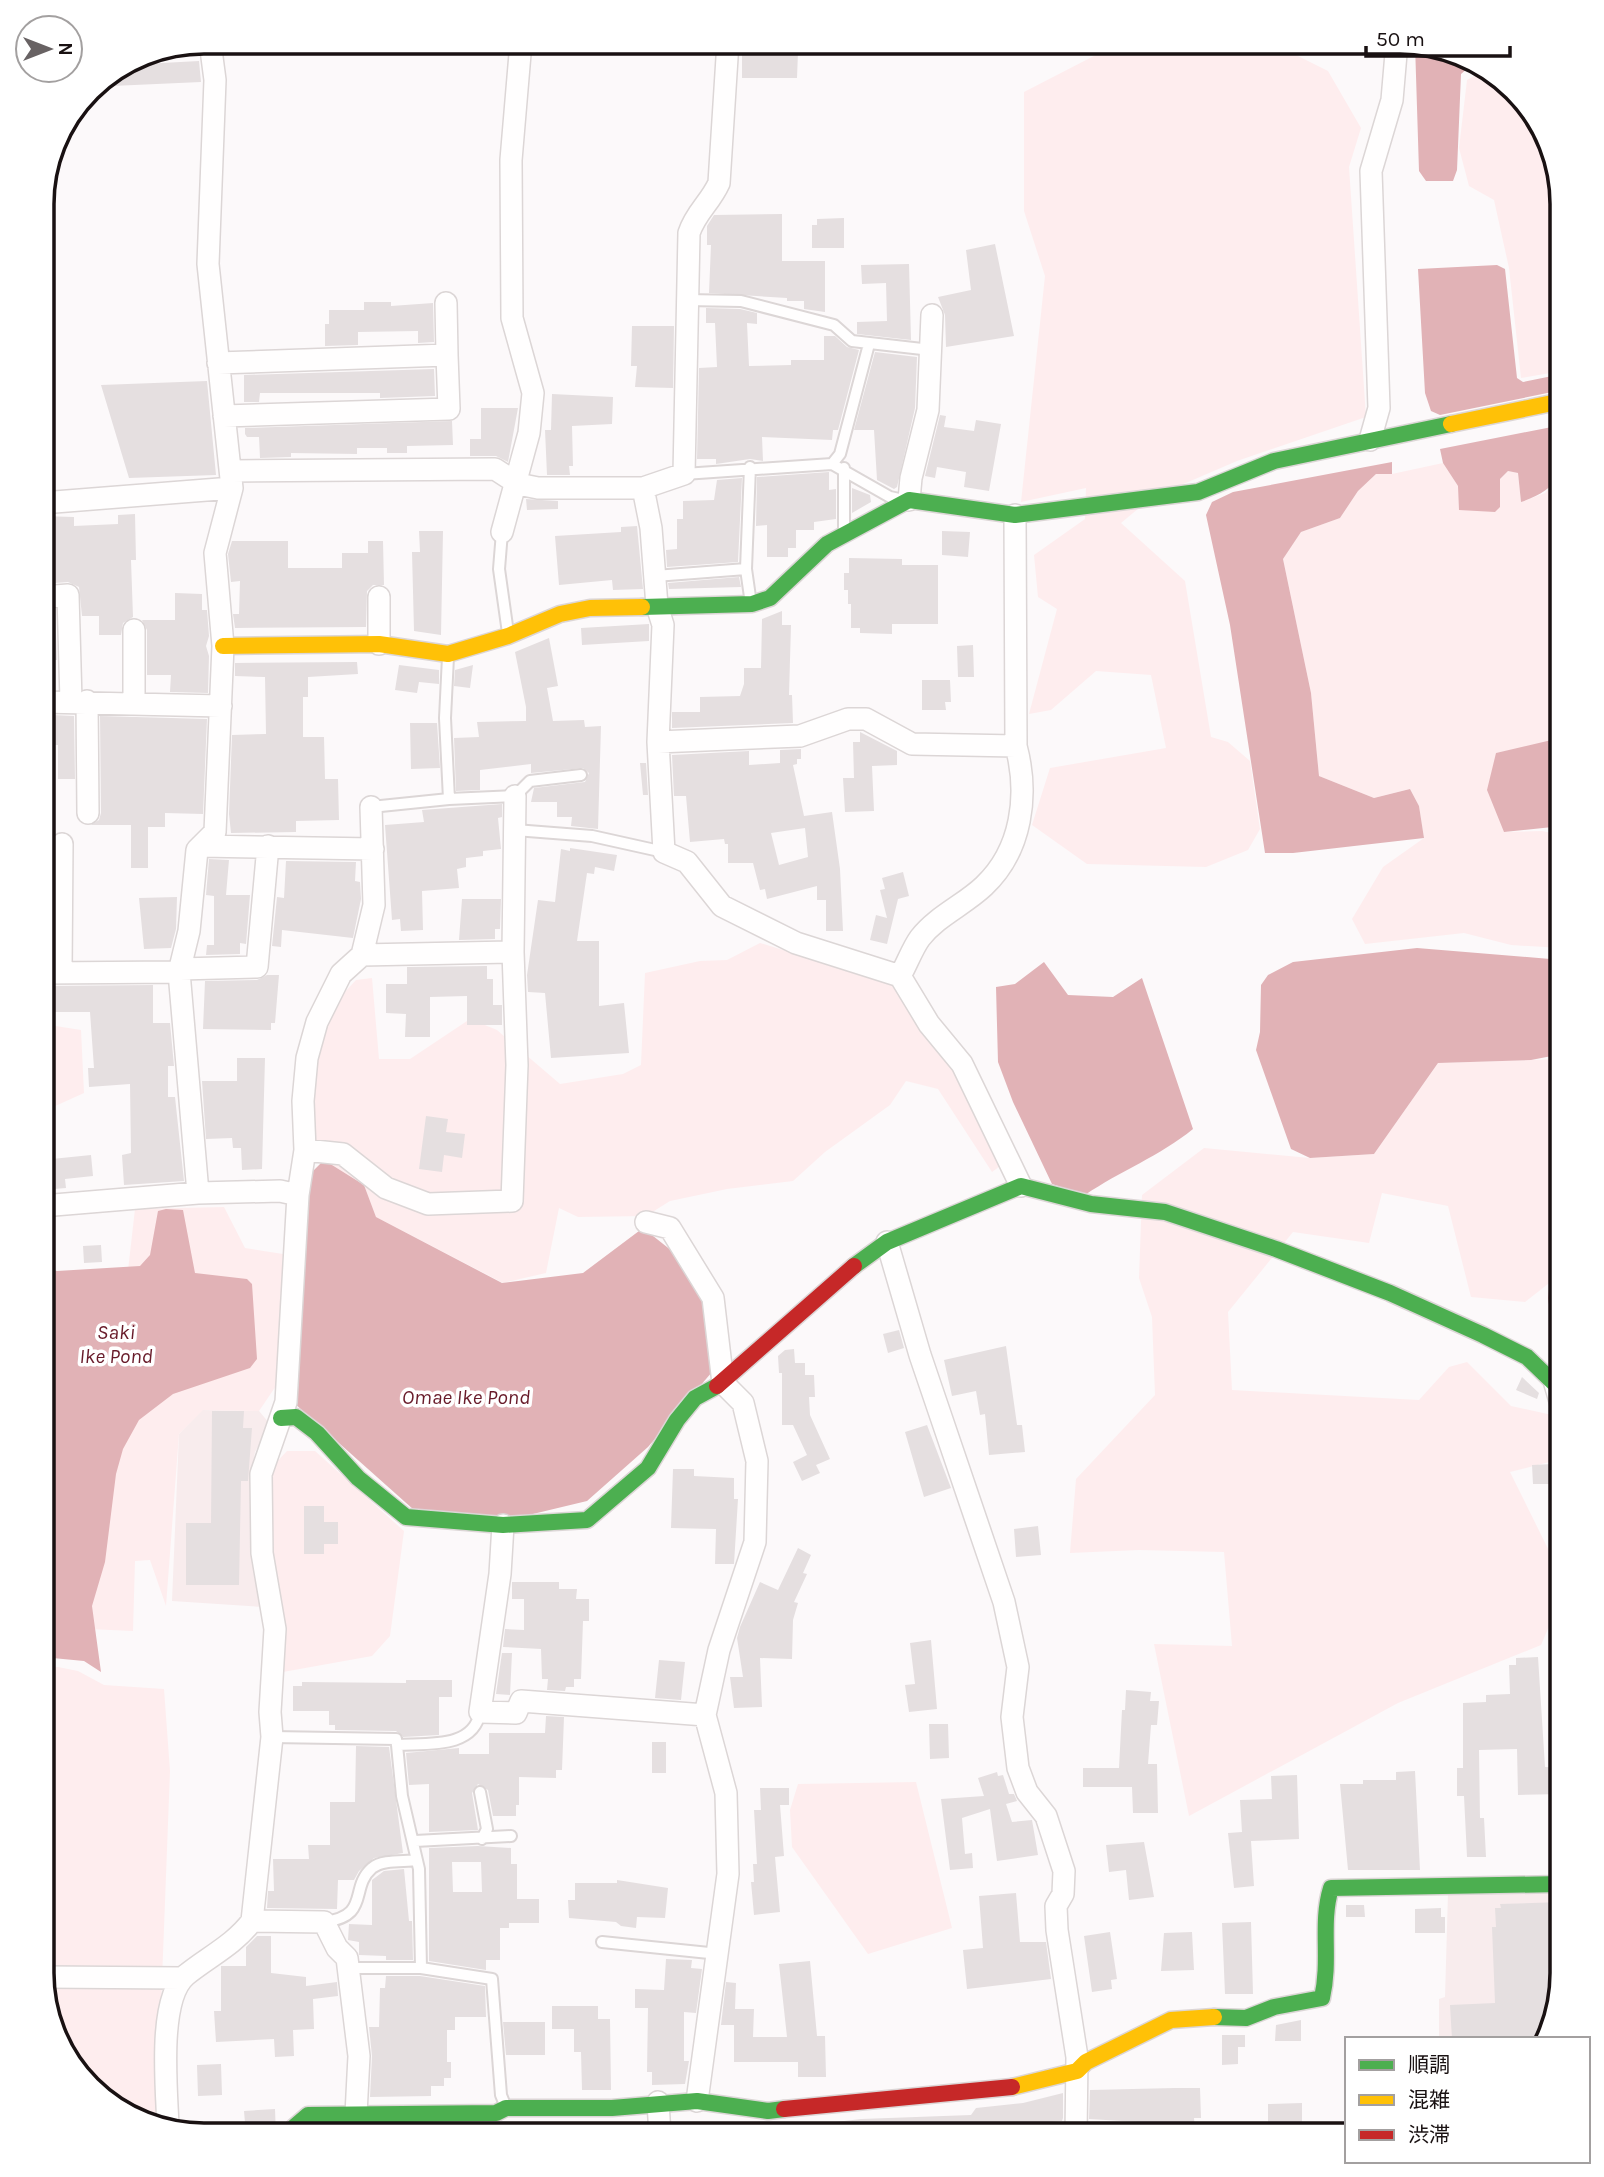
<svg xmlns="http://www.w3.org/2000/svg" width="1604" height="2177" viewBox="0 0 1604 2177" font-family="Karla,'Noto Sans JP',sans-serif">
  <rect width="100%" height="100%" fill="#fcf9fa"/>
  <!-- built -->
  <path fill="#f8eced" d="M202,1410L259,1411L270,1424L255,1452L252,1469L262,1607L172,1601L179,1434Z
    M1562,1890V1974L1544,2039H1439V1999L1445,1997L1448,1893Z"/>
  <!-- green -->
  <path fill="#feedee" d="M1121,42H1296V55L1328,71L1361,128L1349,167L1366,417L1237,461L1151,498L1121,523L1185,581L1211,737L1228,742L1250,761L1260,829L1248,850L1206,867L1087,864L1032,825L1050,768L1166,748L1151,675L1096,671L1051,710L1029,714L1057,609L1038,597L1034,555L1085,519L1086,488L1021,502L1045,276L1024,211V92Z
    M1487,69L1540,123L1562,204V371L1521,378L1509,268L1494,200L1469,186L1459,148L1467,80Z
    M1443,463L1458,486L1500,507V479L1508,471L1518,473L1521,502L1545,493L1562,473V739L1496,753L1504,832L1542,831L1562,835V948L1511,945L1464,933L1365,944L1352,919L1383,867L1424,838L1419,806L1410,789L1374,798L1319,776L1311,693L1283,559L1301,532L1340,518L1358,491L1376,474H1392Z
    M760,943L891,983L972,1066L1015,1155L992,1172L938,1089L906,1081L890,1105L825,1152L793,1181L727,1189L670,1201L646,1216L578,1217L559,1208L546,1273L503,1283L376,1217L364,1185L324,1160L315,1140V1068L330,1008L356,980L372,978L379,1059H410L470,1019L497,1030L560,1084L623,1074L641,1065L645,973L700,961L727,960Z
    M42,1012L43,1024L81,1030L84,1093L42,1112Z
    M1562,1059V1273L1525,1302L1471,1297L1448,1206L1382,1193L1369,1243L1293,1232L1228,1312L1232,1390L1419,1400L1449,1367L1467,1362L1511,1406L1561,1417V1459L1510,1472L1562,1577V1596L1541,1645L1398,1703L1189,1816L1154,1644L1232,1646L1224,1552L1139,1550L1070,1553L1076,1479L1155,1395L1152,1317L1139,1278L1142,1195L1204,1148L1310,1158L1374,1154L1438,1063Z
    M224,1207L245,1248L283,1254L276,1386L259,1411L203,1410L179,1434L166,1606L150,1560L135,1561L133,1631L66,1628L126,1288L135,1209Z
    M287,1451H315L404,1531L390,1636L372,1656L283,1672L280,1617L270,1561L269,1470Z
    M58,1667L78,1671L104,1685L164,1689L170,1771L159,2059L161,2125L123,2113L64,2054L42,1973V1668Z
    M916,1782L952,1928L868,1954L792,1847L790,1810L798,1784Z"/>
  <!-- water -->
  <path fill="#e1b2b6" d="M1415,44L1475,62L1461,74L1457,170L1453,181H1426L1419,171Z
    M1497,265L1505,269L1517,378L1523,382L1562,374V390L1440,415L1431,411L1425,393L1418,269Z
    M1562,425C1562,468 1567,486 1521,502L1518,473L1508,471L1500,479V507L1495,512L1459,510L1458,486L1443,463L1440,449Z
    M1392,462V474H1376L1358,491L1340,518L1301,532L1283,559L1311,693L1319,776L1374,798L1410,789L1419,806L1424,838L1293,853H1265L1230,625L1206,515L1212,502L1233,492Z
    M1560,738L1562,826L1504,832L1487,790L1496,753Z
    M1417,948L1562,960V1054L1531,1060L1438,1063L1374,1154L1310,1158L1291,1149L1256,1050L1260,1032L1261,985L1268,975L1293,962Z
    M1044,962L1068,995L1113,997L1142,978L1193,1129C1160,1156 1120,1171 1085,1195L1052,1184L1013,1102L998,1062L996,987L1015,984Z
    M324,1160L364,1185L376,1217L502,1283L583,1273L643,1228L672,1251L705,1304L712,1372L648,1447L587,1501L512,1519L414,1510L294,1403L310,1174Z
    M166,1209L183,1210L195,1273L247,1279L252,1284L257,1359L250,1368L173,1394L139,1420L123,1449L116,1474L105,1562L92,1606L101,1672L84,1661L42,1657V1267L57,1271L140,1266L150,1255L158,1211Z
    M1559,1278L1562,1280V1337L1553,1332L1548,1298L1550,1282Z"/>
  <!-- building -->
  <path fill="#e5dfe0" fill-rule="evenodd" d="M742,52H798L797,78H742Z
    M199,61L201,82L112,86V73L125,65Z
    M782,214V261H825V312L804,309V301H787V298L709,293L711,245H707V226L714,215Z
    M844,218V248H812V225H817V219Z
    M995,244L1014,336L946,347L945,315L938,297L971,290L966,250Z
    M909,264L911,340L857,334V322L887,321L886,283L862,284L861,265Z
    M364,302H391V306L433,303L434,342L418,343V331L358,332V345L325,346V324H329V310H364Z
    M706,308L740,309L757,313V324L747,323L749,366L791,365V360H824V336H835L847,347L859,350L838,430H833L832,440L762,437L763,461L750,459L716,464V459H697L699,368L717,367L715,323H706Z
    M632,326H674L673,388L635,387L637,366H631Z
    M875,352L917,357L915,408L897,487L894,489L877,480L874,430H854Z
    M434,369L435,396L380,398V393H260L259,402H244V375Z
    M207,381L216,475L129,478L101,385Z
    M552,394L613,397L612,424L572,426L573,466H569L570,475H547L545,430H551Z
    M481,408H518L508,462L496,456H470V439H481Z
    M940,415L946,416L944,427L974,431L976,420L1001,424L989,491L964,487L966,472L937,467L935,478L925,476Z
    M452,421L453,445L407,446V453H387V448H357V454L291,453V457L260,458L259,437H247L245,434V428Z
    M829,472V490L836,489V519L814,522V530H796V548H788V557H767V525L756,526L757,477Z
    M742,478L738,562L667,567L666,550L677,549V519H683V501L714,500L717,480Z
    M852,488L870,495L871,502L852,513Z
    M526,499L558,501V509L527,510Z
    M135,514L136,560H131L133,617L123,623L121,635H99V616H82L79,587L68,582L42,584V516L74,517V526L118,524V515Z
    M637,526L643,589L613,590L612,580L559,585L555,536L621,532V527Z
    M419,531H443L441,635L414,631L412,552H420Z
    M942,531L970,532L968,557L942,555Z
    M232,541H288V568H342V553H368V541H383L384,585H373L367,591L366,627L235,628L233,614H239L240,581L231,582L228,554Z
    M849,558L902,559V565H938V624H892V634L860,633V628H851V604H848V590H844V573H849Z
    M739,577L741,587L669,589L668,583Z
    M175,593L202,594V610H207L209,636L206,646L209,656L208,693L170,692L171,675H147V630L142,620H175Z
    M55,609L57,660H42V610Z
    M782,611V625H791L789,695H792L793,723L672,728V712H700V697L740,696L744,684V668H761L762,619Z
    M649,624V641L582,645L581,628Z
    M549,638L558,686L547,688L553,721L584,720L585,727L601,726L598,829L571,826L572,817H557V802H531L534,788L585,782L589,773L583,768L531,773V764L480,770V790L456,791L454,738L479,737L477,722L526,721V707L515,652Z
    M973,645L974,677H958L957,646Z
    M357,662L358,674L308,677V697H303V737H324L325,779H338L339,820L296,821V832L231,833L229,814L232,735L266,734L265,677L235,676V663Z
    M399,665L439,670V684L419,682L417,693L395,690Z
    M473,665L470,688L454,686L455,670Z
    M922,680H950L951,702H945L946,710H922Z
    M53,715L74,716L75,779H58V745H49V724H53Z
    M100,716L207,719L203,814L165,813V827H148V868H131V825H91L99,820L101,813Z
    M410,723H437L440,768L411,769Z
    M860,732L897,751V765L872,766L874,811L845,812L843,778H854L853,742H860Z
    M801,749V759H797V764L793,765L804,816L832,812L840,869L843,931H826V900H817V886L767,899L765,889L760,890L753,863H728V844H725L724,839L690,842L686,796H674L672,755L749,751V765L780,763V750ZM805,828L808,857L779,865L771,833Z
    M640,763H646L648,795H643Z
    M502,804V817L498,818L501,849L483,851V856L466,858V867L457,869L459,888L422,891L423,930L401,931L400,919L392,920L385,825L424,822L422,810Z
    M570,848L617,855L614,871L595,867L594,874L587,873L577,941H599V1006L624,1003L629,1053L551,1058L545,993L528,992L527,975L538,900L555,902L561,849L570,851Z
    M209,859L229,860L226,895H250L246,944L240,943V954L206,955L207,945H214V896L206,895Z
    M286,861L356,862L355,881L360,882L361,899L353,938L282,930L281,947L272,946L277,897L284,898Z
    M903,872L909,896L898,899L887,944L870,940L876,915L887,918L880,890L885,889L882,878Z
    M177,897L176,929L171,948L144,949L139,898Z
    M462,899H501L500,929H495V939L459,940Z
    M487,966V979H493V1005H502V1025H467V996L430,997V1037H405L406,1014L386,1013V984H407V967Z
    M267,975H279L275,1023H271V1030L203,1029L205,981L257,980Z
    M153,985V1023H170L174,1066H168V1097H175L184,1181L124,1185L122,1155L131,1153L130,1084L89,1087L88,1068H94L90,1012H53V1004H46V986Z
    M237,1058H265L262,1169L242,1170L241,1148H233L232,1138L206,1139L202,1081H237Z
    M426,1116L448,1119L446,1132L465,1134L462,1158L444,1155L442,1172L419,1169Z
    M91,1155L93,1176L65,1179L66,1188L42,1190V1160Z
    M101,1245L102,1262L84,1263L83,1246Z
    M899,1330L904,1348L888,1353L883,1334Z
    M1006,1346L1017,1425H1022L1025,1452L989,1455L985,1414L980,1415L976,1391L952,1396L944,1360Z
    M794,1349L795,1363H805V1375H814L815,1397H809L810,1415L830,1459L816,1465L820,1473L802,1481L793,1462L807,1455L793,1425H782V1373H779L778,1356L785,1350Z
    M1522,1377L1539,1393L1537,1399L1516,1390Z
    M212,1411H244L243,1428H252L248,1481H241L239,1585H186V1523H211Z
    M927,1425L951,1488L924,1497L905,1432Z
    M1553,1464L1554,1484H1533L1532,1465Z
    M673,1469H694V1476L734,1478V1499H738L734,1564H715L716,1529L671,1528Z
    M304,1506H324V1522H338V1544H324V1554H304Z
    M1038,1526L1041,1555L1016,1557L1014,1529Z
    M798,1548L811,1555L803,1573L807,1574L794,1602L798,1603L793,1620L792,1659L760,1658L762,1707L734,1708L730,1677H743L737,1638L740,1627L760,1582L778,1590Z
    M512,1582H559V1589H577L576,1599H589V1621H583L581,1679H574V1687H566L565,1691L547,1690L548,1679H542L541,1649L503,1647L505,1629L524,1630V1599H512Z
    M931,1640L937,1709L909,1712L905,1685L915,1684L910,1643Z
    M502,1653H512L510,1695L496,1694Z
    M1538,1657L1545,1767L1562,1768V1794L1518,1795L1517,1749L1479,1750L1480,1818H1484L1486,1857H1467L1464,1796H1457V1768H1463V1703L1486,1702V1695L1510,1694L1509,1665H1516V1658Z
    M659,1660L685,1662L681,1700L655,1698Z
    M406,1680H452V1697H439V1735L403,1737L396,1731L335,1730V1725H329V1711H293V1686H302V1682L406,1683Z
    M1126,1690L1151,1692L1150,1701H1159L1157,1725H1151L1148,1764H1157L1158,1813H1133L1132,1787H1083V1768H1119L1122,1710H1125Z
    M546,1716L564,1717L562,1770H556V1778L519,1777V1805H516V1816H493L488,1790L478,1784L472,1793L478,1830L429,1832V1784L409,1785L406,1753L459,1748V1754H489V1733H545Z
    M929,1724H948L949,1758L930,1759Z
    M652,1742H666V1773H652Z
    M356,1746L389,1747L403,1853L374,1858L359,1871L354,1880H338L337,1909L267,1908L268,1891H274L273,1859H309L308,1845H330V1802H355Z
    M1415,1771L1420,1870H1348L1340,1784H1363V1780H1396V1772Z
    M997,1772L998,1776L1003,1775L1009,1794H1014L1017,1801L1006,1804L1012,1822L1032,1820L1038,1855L997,1861L990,1809L962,1818L965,1854L972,1853L973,1868L950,1870L941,1799L984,1796L978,1778Z
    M1297,1775L1299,1839L1251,1841L1254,1886L1234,1888L1228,1833L1242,1832L1240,1800L1272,1799L1271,1776Z
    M760,1788H789V1805H780L784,1856L775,1857L780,1912L754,1915L751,1882H754L753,1864H757L754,1810H761Z
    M1144,1842L1154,1897L1129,1900L1126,1870L1109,1872L1106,1845Z
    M478,1846L511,1848V1864H517V1899H539V1923H509V1928H500V1960H486V1970L429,1961V1848ZM452,1862H481L482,1892H453Z
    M404,1869L409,1921H412L413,1960H386V1956L359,1955V1942L348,1940L349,1924L372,1925V1880L384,1871Z
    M617,1880L668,1888L665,1918L637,1917L636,1928L621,1926L616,1922L569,1918L568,1900H575V1883H617Z
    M1016,1893L1020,1942H1046L1051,1979L967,1989L963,1950L983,1948L979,1896Z
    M1562,1902V1974L1544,2039H1452L1450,2005L1495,2003L1492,1927H1496L1495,1908H1501L1500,1904Z
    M1346,1905H1364L1365,1917H1346Z
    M1441,1908V1917H1445V1933H1415V1909Z
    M1251,1922L1253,1994H1225L1222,1923Z
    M1110,1932L1117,1979L1111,1980L1112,1989L1092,1992L1084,1936Z
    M1192,1932L1194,1970L1161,1971L1164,1933Z
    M257,1936H271V1973L306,1977V1986L337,1982L338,1996L313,1999L314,2029L293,2030L294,2056L275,2057L274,2039L216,2042L214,2011H221V1966H246V1947Z
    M666,1959L692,1960L691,1968L702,1969L696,2013L684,2012V2061H689L685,2084L652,2085V2072H647L648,2008H635V1989L664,1990Z
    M810,1961L817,2036H825L826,2077H798V2062H734V2025H721L726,1982L736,1983L735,2009H754L753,2037H787L779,1964Z
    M386,1976H420L485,1986L486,2017H455V2030H447V2062H451V2078H444V2086H431V2096L370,2097L372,2056L369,2027H379L380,1988H385Z
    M552,2006H598V2019H610L611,2090H582L581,2052H574V2029H552Z
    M1301,2020V2041H1275L1276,2025Z
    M503,2022H545V2055H506Z
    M1222,2035H1245V2047H1238V2064L1222,2065Z
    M221,2064L222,2095L198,2096L197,2065Z
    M1175,2088H1200L1201,2118H1194L1195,2131L1172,2132V2124L1089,2119L1090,2090Z
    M1063,2093V2118L1062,2121L1052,2122V2135H973L972,2126L936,2130V2135H833V2127H827V2123L861,2119L971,2115L976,2108L1023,2103Z
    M1302,2103V2129L1268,2130V2104Z
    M275,2109L276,2135H246L244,2111Z
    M464,2131V2135H366V2132Z"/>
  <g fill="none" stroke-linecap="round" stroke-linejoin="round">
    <defs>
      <path id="lane" d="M687,300L741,301L834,325L852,341L931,350
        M832,464L840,454L869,344
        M750,467L746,569L751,604
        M844,468V532
        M684,474L832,464L890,497L899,499
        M502,532L499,569L508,633
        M655,576L746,569
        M448,657L445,718L449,799L515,796L530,781L581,775
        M371,807L449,799
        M515,830L592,836L664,852
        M272,1737L396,1739L397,1745C427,1743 474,1749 480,1712
        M397,1745L402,1796L419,1869L421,1968
        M480,1792L487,1829L482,1839
        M415,1841L511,1836
        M324,1922C371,1916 349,1888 372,1868C383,1859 404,1862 417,1860
        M602,1942L719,1954
        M348,1968H421L492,1979L501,2095L505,2105"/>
      <path id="street" d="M728,42L719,183C710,203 696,212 689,233L684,474L643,488L651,528L657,606L663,625L658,742L664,852L687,862L722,906L796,943L900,976L929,1024L962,1064L1021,1186
        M218,363L447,355L446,303
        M224,416L449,409L447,355
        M1370,440L1379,408L1371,171L1392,100L1397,42
        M232,471L495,469L518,484L538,488H643
        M909,500L911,478L928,410L932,315
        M42,503L232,488L208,264L215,80L210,42
        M502,532L529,433L533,393L512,318L511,160L521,42
        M42,597L68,595L71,701
        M379,597V644
        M87,701L88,813
        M42,702L221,706
        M134,703V630
        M658,742L800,736L848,719H866L912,744L1016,746
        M201,846L373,849
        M362,955L513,952
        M180,969L257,967L268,846
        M61,971L62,844
        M179,972L198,1193
        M42,973L179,972L189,931L197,850L215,832L223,646L215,553L232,488
        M900,976C907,964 912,949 920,938C937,916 964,905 984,886C1022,850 1029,795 1016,746L1015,515
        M305,1150L343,1154L386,1188L428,1204L512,1201L517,1065L513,952L515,796
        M298,1195L305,1150L303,1101L307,1058L317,1022L341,974L362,955L374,905L371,807
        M42,1206L198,1193L280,1191L298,1195L286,1402L261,1474L262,1553L275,1629L270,1712L272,1737L252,1921C234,1945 208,1957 186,1975C157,1999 167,2092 168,2127
        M646,1222L670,1228L713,1298L723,1383L743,1403L757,1461L755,1542L719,1650L705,1715L726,1793L728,1874L697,2101
        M887,1242L920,1355L1004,1602L1018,1667L1012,1717L1018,1768L1027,1792L1046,1816L1064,1871L1063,1894L1056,1906L1057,1930L1077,2057L1076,2135
        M1555,1384L1562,1408
        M503,1525L500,1574L480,1712L516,1713L521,1701L705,1715
        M252,1921L324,1922L337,1948L347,1958L359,2056L356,2114
        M43,1977L182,1978
        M658,2102L660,2135"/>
      <path id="fast" d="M642,607L752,604L770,598L827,544L909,500L1015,515L1198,492L1274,461L1451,424
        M854,1266L887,1242L1021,1186L1091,1204L1165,1212L1276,1249L1390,1293L1483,1335L1527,1357L1555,1384L1562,1386
        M281,1418L296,1417L317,1433L358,1478L406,1517L503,1525L587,1520L648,1468L677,1420L695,1398L717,1386
        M1214,2017L1246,2018L1274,2007L1322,1998C1331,1959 1320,1924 1331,1888L1562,1884
        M294,2135V2127L308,2115L496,2113L506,2108H612L697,2101L768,2111L784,2109"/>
      <path id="slow" d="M1451,424L1562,401
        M223,646L379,644L448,654L508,636L560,614L590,608L642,607
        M1012,2087L1077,2071L1086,2062L1171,2020L1214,2017"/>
      <path id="jam" d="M717,1386L854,1266
        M784,2109L1012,2087"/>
    </defs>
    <!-- lane casing -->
    <use href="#lane" stroke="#dcd6d6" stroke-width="14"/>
    <!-- street casing -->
    <use href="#street" stroke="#dcd6d6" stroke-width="24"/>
    <!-- fast casing -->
    <use href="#fast" stroke="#dcd6d6" stroke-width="19"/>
    <!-- slow casing -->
    <use href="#slow" stroke="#dcd6d6" stroke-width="19"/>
    <!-- jam casing -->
    <use href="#jam" stroke="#dcd6d6" stroke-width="19"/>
    <!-- lane -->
    <use href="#lane" stroke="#fffefe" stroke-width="10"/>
    <!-- street -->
    <use href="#street" stroke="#fffefe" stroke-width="21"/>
    <!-- fast -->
    <use href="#fast" stroke="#4caf50" stroke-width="16"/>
    <!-- slow -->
    <use href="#slow" stroke="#ffc107" stroke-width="16"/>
    <!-- jam -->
    <use href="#jam" stroke="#c62828" stroke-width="16"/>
  </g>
  <g text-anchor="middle" stroke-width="7" stroke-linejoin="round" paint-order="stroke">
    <!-- water labels -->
    <g font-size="21" font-style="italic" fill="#681b2a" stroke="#fff">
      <text x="116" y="1339">Saki<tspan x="116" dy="24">Ike Pond</tspan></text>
      <text x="466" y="1404">Omae Ike Pond</text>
    </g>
  </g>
  <!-- crop -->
  <path d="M0 0H1604V2177H0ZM204 54H1400A150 150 0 0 1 1550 204V1973A150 150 0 0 1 1400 2123H204A150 150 0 0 1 54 1973V204A150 150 0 0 1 204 54Z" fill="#fff" fill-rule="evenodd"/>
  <path fill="none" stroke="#191112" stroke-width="3.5" d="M204 54H1400A150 150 0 0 1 1550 204V1973A150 150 0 0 1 1400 2123H204A150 150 0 0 1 54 1973V204A150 150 0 0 1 204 54Z"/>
  <!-- legend -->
  <rect x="1345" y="2037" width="245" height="126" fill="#ffffff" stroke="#a3a0a0" stroke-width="2"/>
  <rect x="1359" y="2060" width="35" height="10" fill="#4caf50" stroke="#a3a0a0" stroke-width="2"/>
  <text x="1408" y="2072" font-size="21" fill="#191112">順調</text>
  <rect x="1359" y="2095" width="35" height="10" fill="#ffc107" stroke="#a3a0a0" stroke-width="2"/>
  <text x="1408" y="2107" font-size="21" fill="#191112">混雑</text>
  <rect x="1359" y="2130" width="35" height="10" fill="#c62828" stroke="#a3a0a0" stroke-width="2"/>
  <text x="1408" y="2142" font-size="21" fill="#191112">渋滞</text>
  <!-- north arrow -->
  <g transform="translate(49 49) rotate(90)"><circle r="33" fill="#ffffff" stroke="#a3a0a0" stroke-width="2"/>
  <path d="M0-5L12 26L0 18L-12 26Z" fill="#686263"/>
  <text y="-10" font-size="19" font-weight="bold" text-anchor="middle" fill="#191112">N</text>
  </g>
  <!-- scale -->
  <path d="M1366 46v10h144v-10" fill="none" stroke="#191112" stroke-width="3.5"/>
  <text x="1376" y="46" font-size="21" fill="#191112" stroke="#ffffff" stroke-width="5" paint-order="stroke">50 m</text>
</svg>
